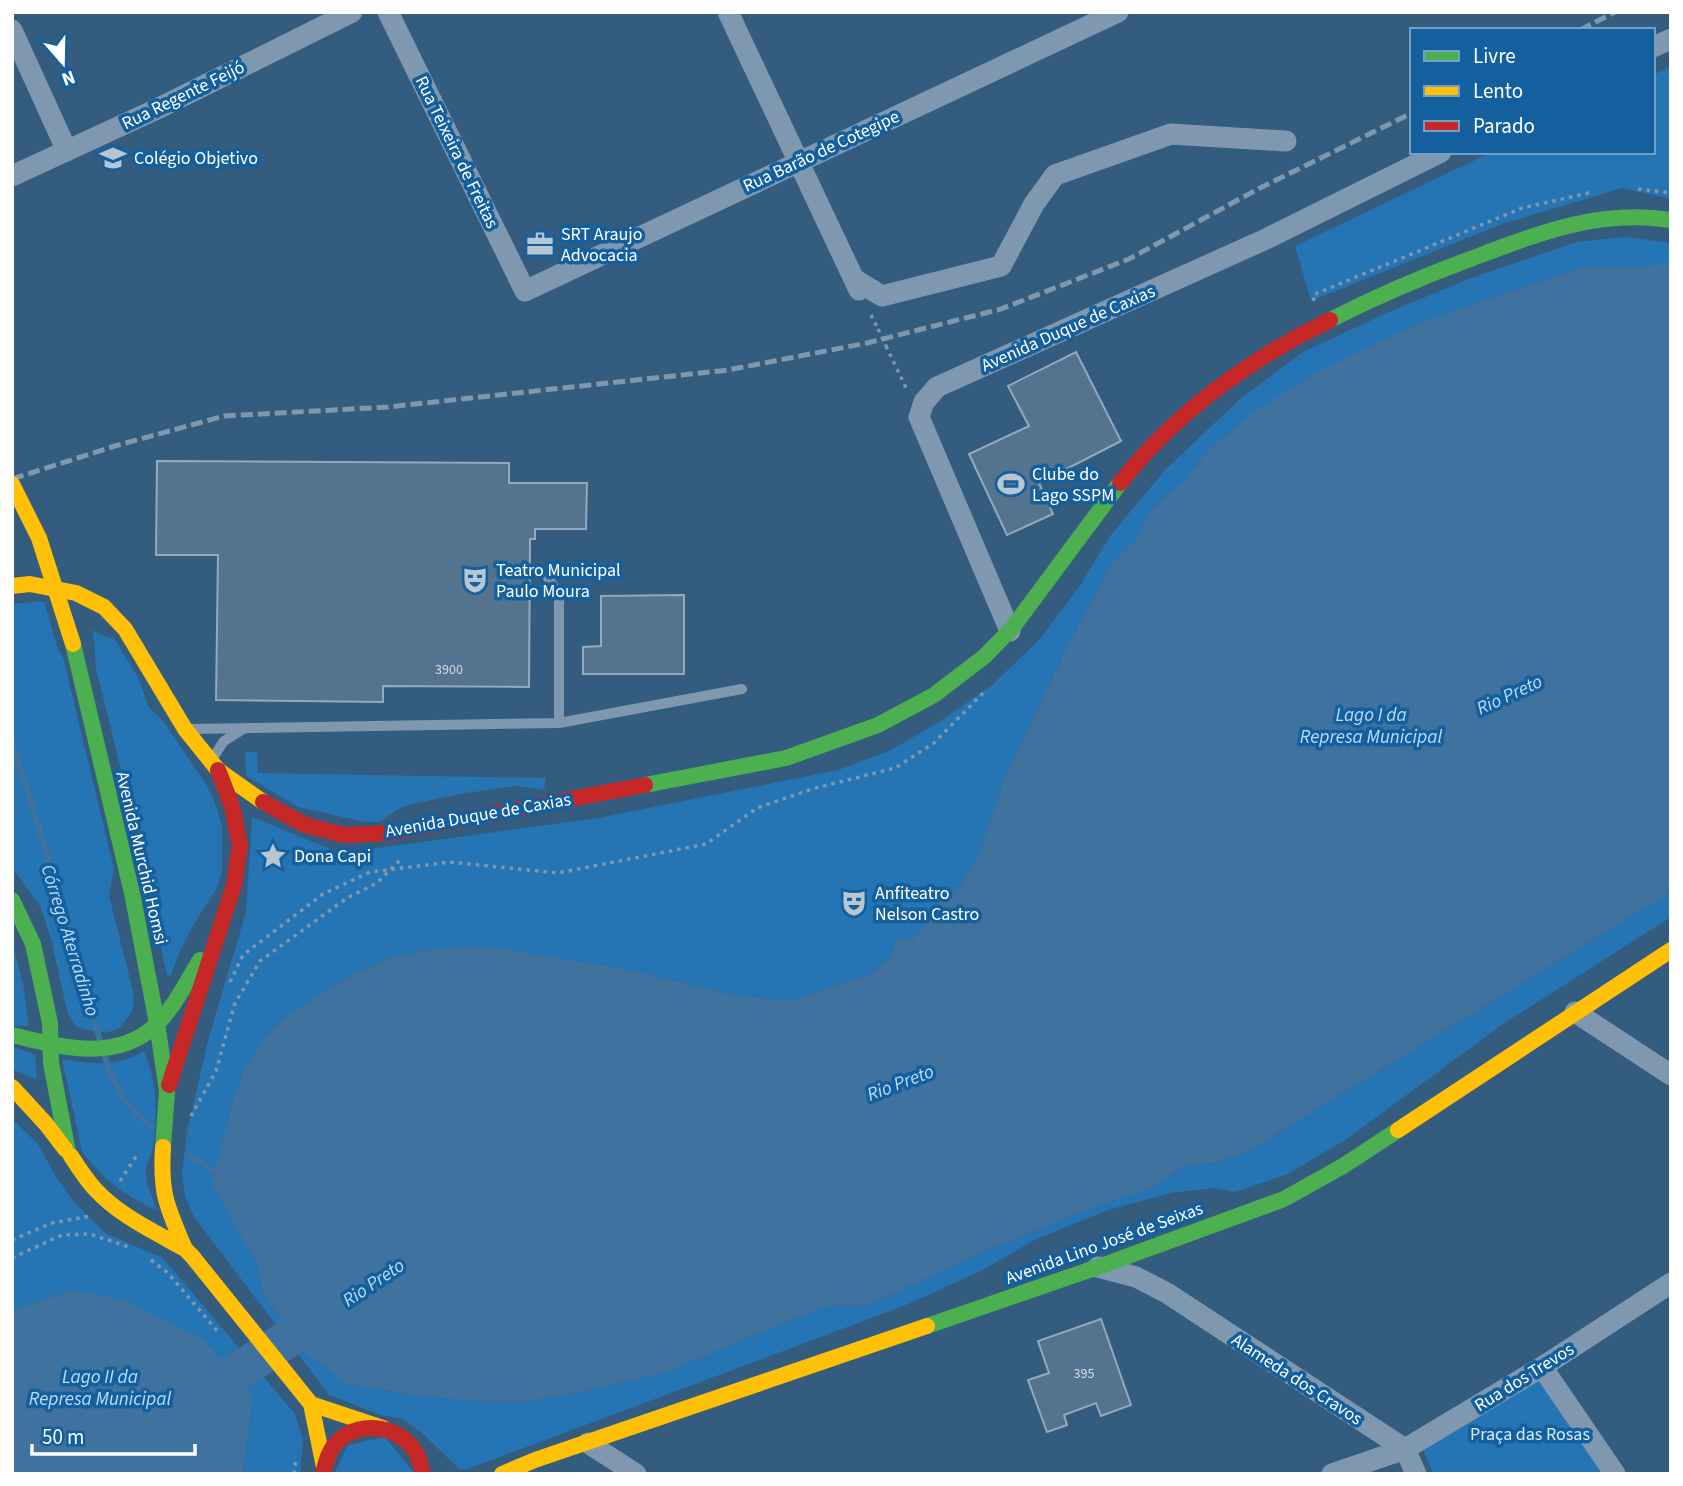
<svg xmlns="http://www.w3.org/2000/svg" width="1683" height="1486" viewBox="0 0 1683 1486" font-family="'Source Sans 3',sans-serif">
  <rect width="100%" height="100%" fill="#345c7e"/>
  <!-- green -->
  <path fill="#2574b3" d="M1671,66V199L1622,188L1502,224L1311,301L1295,246L1492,152H1653V75Z
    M1626,237L1671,243V266L1583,267L1414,325L1368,349L1206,452L1184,482L1153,507L1135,540L1111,564L1065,651L1003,781L980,850L960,886L938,900L937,912L912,940L898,937L891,956L872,973L793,1000L742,997L621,968L499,948L458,946L419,951L388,959L355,973L285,1016L243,1072L232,1102L213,1184L256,1263L263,1294L348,1384L421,1396L470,1401L524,1402L568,1395L663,1373L826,1306L869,1305L985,1251L1097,1206L1154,1187L1184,1167L1219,1162L1249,1151L1671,892V917L1503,1024L1347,1139L1288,1174L1235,1192L1214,1188L1171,1193L1108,1210L1036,1239L981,1271L906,1305L465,1470L459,1469L421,1432L403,1419L381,1415L329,1395L194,1217L185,1196L182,1173L187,1132L209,1037L246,912L252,817L340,853L598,818L838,770L889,751L941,721L992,685L1040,639L1079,587L1110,536L1165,470L1240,399L1303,352L1391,311L1469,279L1576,242Z
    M44,601L58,650L63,657L114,869L109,896L133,991L134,1005L129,1016L119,1028L109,1032L91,1031L77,1027L68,1015L51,939L41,908L12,867V604Z
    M92,630L108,638H114L139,679L148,706L163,721L204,781L213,798L222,825V872L217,888L192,927L180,951L171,975H167C146,875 123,776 98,677C93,659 97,648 92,630Z
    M245,752H257L258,773L546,778L544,790L516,786L460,794L413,804L402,807L379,822H365L298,807L246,776Z
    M12,941L23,984L29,1026H12Z
    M12,1046L35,1055L37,1077L34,1079L12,1069Z
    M144,1051C157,1081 158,1116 153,1148C151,1157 145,1164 146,1174C147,1186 153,1199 157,1210C127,1198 100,1177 82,1151L62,1059C90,1064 119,1067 144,1051Z
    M12,1119L38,1144L56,1177L74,1202L94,1222L107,1234L163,1258L295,1414L303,1439L300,1474H243L253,1396L203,1339L72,1290L12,1310Z
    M1542,1379L1606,1474H1433L1423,1450Z
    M385,1437L415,1474H334L348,1445Z"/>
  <!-- water -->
  <path fill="#3f729e" d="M1666,265L1671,266V892L1249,1151L1219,1162L1184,1167L1154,1187L1097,1206L985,1251L869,1305L826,1306L663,1373L568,1395L524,1402L470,1401L421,1396L348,1384L308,1355L263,1294L256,1263L212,1184L232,1102L243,1072L260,1043L285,1016L355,973L388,959L419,951L458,946L499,948L621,968L742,997L793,1000L872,973L891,956L898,936L912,940L936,912L938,900L960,886L980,850L1003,781L1065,651L1111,564L1135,540L1153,507L1184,482L1206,452L1251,414L1312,375L1414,325L1583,267Z
    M72,1290L123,1300L203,1339L253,1396L243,1474H12V1310Z"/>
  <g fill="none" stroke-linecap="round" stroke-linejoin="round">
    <!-- stream -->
    <path stroke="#3f729e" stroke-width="6" d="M12,743C46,841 70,941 100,1040
      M105,1057C114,1086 126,1108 150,1126
      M190,1156L221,1176"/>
    <!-- river -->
    <path stroke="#3f729e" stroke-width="38" d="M190,1403L336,1307"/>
  </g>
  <!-- building -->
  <path fill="#53738e" stroke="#93aabd" stroke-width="2" d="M1076,352L1121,441L1039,483L1053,514L1007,535L969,454L1029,426L1008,386Z
    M157,461L509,463V483H587L586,529H535V539H530L529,687L383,686V702L216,700L218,555H156Z
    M684,595V674H583V647L601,646V596Z
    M1101,1319L1131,1405L1101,1416L1096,1403L1064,1415L1067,1425L1047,1432L1028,1380L1049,1373L1038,1341Z"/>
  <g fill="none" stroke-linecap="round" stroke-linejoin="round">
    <!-- path -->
    <path stroke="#7f98af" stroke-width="3.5" stroke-dasharray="3.5 5" stroke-linecap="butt" d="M1638,189L1671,193
      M1314,301L1313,295L1522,208L1589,193
      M871,315L878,329
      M886,346L908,392
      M230,982L243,955L323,894L370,872L450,862L558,873L706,844L757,808L812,789L895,768L934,743L984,692
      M191,1116L216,1071L235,1003L260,961L347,898L377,883L403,857
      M120,1181L137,1155
      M12,1240L52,1223L90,1216
      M12,1258L62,1235L90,1234L129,1247
      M151,1260L168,1273L219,1333
      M294,1474L296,1457"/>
    <!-- lane -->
    <path stroke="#7f98af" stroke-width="10" d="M548,578L559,594V723
      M188,729L559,723L742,689
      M212,759L224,741L245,728"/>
    <!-- street -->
    <path stroke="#7f98af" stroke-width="21" d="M388,12L525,291L1118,12
      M728,12L859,290
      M12,30L67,151
      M1653,47L1671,39
      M12,176L157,109L352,12
      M854,279L882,296L1001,266L1034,204L1055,175L1171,134L1286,141
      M1010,631L919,417L924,402L937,387L1266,239L1441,152
      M1575,1012L1671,1075
      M1098,1267L1136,1277L1167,1293L1405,1449L1416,1474
      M1542,1367L1615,1474
      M588,1443L636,1474
      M1332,1474L1405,1449L1542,1367L1671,1283"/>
    <!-- fast -->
    <path stroke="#4caf50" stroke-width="16" d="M1330,320C1377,296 1424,276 1473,258C1540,233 1598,209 1671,220
      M73,644L132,893L157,1023L167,1091L163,1147
      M645,785L786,758L878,725L934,695L985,656L1013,627L1120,483
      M12,900L33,944L50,1023L51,1063L68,1152L71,1156
      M12,1035C61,1047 117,1063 157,1024C175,1006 187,981 200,960
      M927,1326L1098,1267L1284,1199L1343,1166L1398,1130"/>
    <!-- slow -->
    <path stroke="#ffc107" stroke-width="16" d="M12,586L30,584L76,593L104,607L125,629L185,729L218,770L263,802
      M12,1087L46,1124L65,1149
      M1398,1130L1671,950
      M163,1147C160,1194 167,1207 185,1249
      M71,1156C78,1167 85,1178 94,1188C118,1215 153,1231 185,1249L192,1256L311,1404L324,1467
      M311,1404L383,1428
      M502,1474L535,1460L927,1326"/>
    <!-- jam -->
    <path stroke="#c62828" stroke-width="16" d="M1120,483C1175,413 1250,359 1330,320
      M263,802L305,825L344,835L391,833L645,785
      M169,1085L234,885L240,845L232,806L218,770
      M323,1474C326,1461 329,1449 339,1440C362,1419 402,1427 416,1453C420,1459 421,1467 423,1474"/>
    <!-- rail -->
    <path stroke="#7f98ae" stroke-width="5" stroke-dasharray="12 5" stroke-linecap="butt" d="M1580,30L1615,12
      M12,479L115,446L224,416L388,407L728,370L867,343L1001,309L1129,259L1260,188L1412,113"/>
    <!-- path-bridge -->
    <path stroke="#7f98af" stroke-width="3.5" stroke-dasharray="3.5 5" stroke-linecap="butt" d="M878,329L886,346"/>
    <!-- slow-bridge -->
    <path stroke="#ffc107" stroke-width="16" d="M12,484L39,538L73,644"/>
  </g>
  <!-- icons -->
  <defs>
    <symbol id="school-bare" viewBox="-9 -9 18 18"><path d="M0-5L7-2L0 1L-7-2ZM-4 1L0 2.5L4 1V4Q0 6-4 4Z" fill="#b8c6d2" stroke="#145f9e" stroke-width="2.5" paint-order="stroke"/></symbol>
    <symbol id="office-bare" viewBox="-9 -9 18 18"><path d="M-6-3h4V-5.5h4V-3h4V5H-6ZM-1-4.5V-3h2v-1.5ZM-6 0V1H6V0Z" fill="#b8c6d2" stroke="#145f9e" stroke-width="2.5" paint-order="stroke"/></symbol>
    <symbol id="stadium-bare" viewBox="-9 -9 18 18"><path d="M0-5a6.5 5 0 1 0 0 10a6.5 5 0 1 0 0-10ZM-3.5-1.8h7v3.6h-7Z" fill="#b8c6d2" stroke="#145f9e" stroke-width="2.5" paint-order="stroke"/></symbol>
    <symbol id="theatre-bare" viewBox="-9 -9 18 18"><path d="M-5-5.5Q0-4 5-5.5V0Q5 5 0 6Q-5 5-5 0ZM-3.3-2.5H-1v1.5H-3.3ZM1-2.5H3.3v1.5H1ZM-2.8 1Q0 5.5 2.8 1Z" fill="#b8c6d2" stroke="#145f9e" stroke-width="2.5" paint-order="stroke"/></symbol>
    <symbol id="sight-bare" viewBox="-9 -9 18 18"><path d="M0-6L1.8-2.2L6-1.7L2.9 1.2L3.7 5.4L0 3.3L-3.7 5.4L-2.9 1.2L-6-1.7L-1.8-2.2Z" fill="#b8c6d2" stroke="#145f9e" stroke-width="2.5" paint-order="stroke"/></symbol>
  </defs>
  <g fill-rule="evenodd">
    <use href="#school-bare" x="94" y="139" width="38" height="38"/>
    <use href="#office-bare" x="521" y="225" width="38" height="38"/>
    <use href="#stadium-bare" x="992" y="465" width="38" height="38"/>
    <use href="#theatre-bare" x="456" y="561" width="38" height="38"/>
    <use href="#sight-bare" x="254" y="837" width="38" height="38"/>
    <use href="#theatre-bare" x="835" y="884" width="38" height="38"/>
  </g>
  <g text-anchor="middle" stroke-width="7" stroke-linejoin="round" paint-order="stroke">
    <!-- number labels -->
    <g font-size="14" fill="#d4dce3">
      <text x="449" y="674">3900</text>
      <text x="1084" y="1378">395</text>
    </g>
    <!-- street labels -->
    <g font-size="18" fill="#fff" stroke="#145f9e">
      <text transform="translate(183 95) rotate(-26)" y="6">Rua Regente Feijó</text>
      <text transform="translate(821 151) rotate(-25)" y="6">Rua Barão de Cotegipe</text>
      <text transform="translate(457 152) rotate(64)" y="6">Rua Teixeira de Freitas</text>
      <text transform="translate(1068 328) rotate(-24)" y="6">Avenida Duque de Caxias</text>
      <text transform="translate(478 815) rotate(-10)" y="6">Avenida Duque de Caxias</text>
      <text transform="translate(142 858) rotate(77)" y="6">Avenida Murchid Homsi</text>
      <text transform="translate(1104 1243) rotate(-20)" y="6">Avenida Lino José de Seixas</text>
      <text transform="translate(1524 1377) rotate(-32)" y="6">Rua dos Trevos</text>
      <text transform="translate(1297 1379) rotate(33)" y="6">Alameda dos Cravos</text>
    </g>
    <!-- poi labels -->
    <g font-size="18" fill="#fff" stroke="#145f9e" text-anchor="start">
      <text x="134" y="164">Colégio Objetivo</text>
      <text x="561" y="240">SRT Araujo<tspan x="561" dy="21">Advocacia</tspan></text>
      <text x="1032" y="480">Clube do<tspan x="1032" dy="21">Lago SSPM</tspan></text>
      <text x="496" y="576">Teatro Municipal<tspan x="496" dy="21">Paulo Moura</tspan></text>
      <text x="294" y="862">Dona Capi</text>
      <text x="875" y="899">Anfiteatro<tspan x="875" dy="21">Nelson Castro</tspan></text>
    </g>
    <!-- park labels -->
    <g font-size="18" fill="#d4ebfd" stroke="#145f9e">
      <text x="1530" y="1440">Praça das Rosas</text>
    </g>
    <!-- water labels -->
    <g font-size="19" font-style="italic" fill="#b8ddfa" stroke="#145f9e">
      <text transform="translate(1509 694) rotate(-25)" y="7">Rio Preto</text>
      <text x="1371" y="721">Lago I da<tspan x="1371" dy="22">Represa Municipal</tspan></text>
      <text transform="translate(71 940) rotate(73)" y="7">Córrego Aterradinho</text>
      <text transform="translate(900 1082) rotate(-21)" y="7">Rio Preto</text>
      <text transform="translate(373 1282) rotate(-34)" y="7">Rio Preto</text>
      <text x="100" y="1383">Lago II da<tspan x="100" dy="22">Represa Municipal</tspan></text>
    </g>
  </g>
  <!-- border -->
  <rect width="1683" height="1486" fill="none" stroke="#ffffff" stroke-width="28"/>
  <!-- legend -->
  <rect x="1410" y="28" width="245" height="126" fill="#145f9e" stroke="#729fc5" stroke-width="2"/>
  <rect x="1424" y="51" width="35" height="10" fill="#4caf50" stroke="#729fc5" stroke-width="2"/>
  <text x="1473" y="63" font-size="21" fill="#ffffff">Livre</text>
  <rect x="1424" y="86" width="35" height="10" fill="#ffc107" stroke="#729fc5" stroke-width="2"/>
  <text x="1473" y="98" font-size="21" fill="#ffffff">Lento</text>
  <rect x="1424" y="121" width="35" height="10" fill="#c62828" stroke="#729fc5" stroke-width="2"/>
  <text x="1473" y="133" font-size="21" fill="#ffffff">Parado</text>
  <!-- north arrow -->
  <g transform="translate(63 63) rotate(160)" stroke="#145f9e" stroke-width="5" paint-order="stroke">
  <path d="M0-5L12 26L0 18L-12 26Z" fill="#ffffff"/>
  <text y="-10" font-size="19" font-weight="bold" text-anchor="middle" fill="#ffffff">N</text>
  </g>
  <!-- scale -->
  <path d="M32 1444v10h163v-10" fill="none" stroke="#ffffff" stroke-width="3.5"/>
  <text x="42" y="1444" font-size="21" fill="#ffffff" stroke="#145f9e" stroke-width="5" paint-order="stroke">50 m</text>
</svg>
